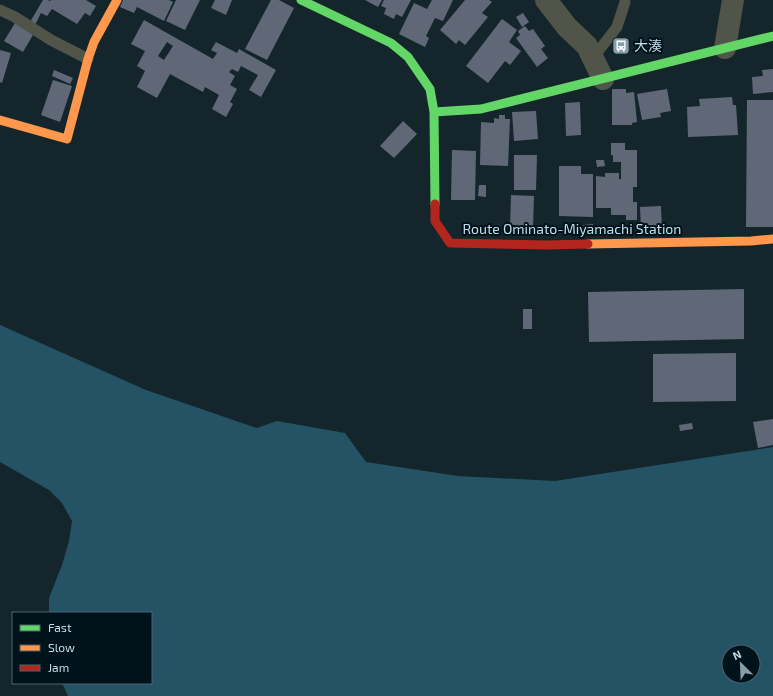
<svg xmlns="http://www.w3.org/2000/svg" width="773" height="696" viewBox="0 0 773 696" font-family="'Exo 2','Noto Sans JP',sans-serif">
  <rect width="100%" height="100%" fill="#14262c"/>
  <!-- water -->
  <path fill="#235364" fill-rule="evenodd" d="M0,325L146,390L257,428L277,421L345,433L366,462L458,476L555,481L773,447V696H68L62,683H151V613H49V598L62,565L69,541L72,521L62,503L49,490L0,462ZM729,652H753V676H729Z"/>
  <!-- building -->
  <path fill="#606878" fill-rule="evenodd" d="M43,0H48L50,1L51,0H86L96,6L90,16L85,13L77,24L52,9L47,16L41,13L35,25L30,22Z
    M123,0H169L173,2L164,21L137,7L134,13L120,7Z
    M176,0H200L185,30L166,21Z
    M215,0H232L226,15L211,8Z
    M271,0H279L294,8L267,60L245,49Z
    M365,0H382L378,7Z
    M384,0H411L402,17L396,14L394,19L384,14L386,8L381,6Z
    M432,0H453L443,21L435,18L426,36L429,38L425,47L399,34L414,3L427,9Z
    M465,0H489L492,2L482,13L488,17L465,45L459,40L456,44L440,30Z
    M523,13L529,22L522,27L516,17Z
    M502,19L517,30L509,42L521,51L510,65L505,61L488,83L466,66Z
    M144,20L213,59L217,53L211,50L216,42L237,53L239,49L276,70L261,97L249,90L258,75L241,66L238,72L232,69L229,72L235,76L230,85L237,89L230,102L233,104L226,117L212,109L219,95L205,87L203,92L170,74L157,98L137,87L145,71L137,66L145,51L131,44ZM167,42L173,46L164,60L158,56Z
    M15,23L33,35L23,52L4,41Z
    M525,26L529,31L533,29L545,46L541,49L548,58L537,67L516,38L520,35L518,31Z
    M0,50L11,53L2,83L0,82Z
    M773,69V92L753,94L752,77L763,76L762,70Z
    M54,70L73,78L70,84L52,76Z
    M53,80L72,86L60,122L41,115Z
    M612,89H626V93L634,92L637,122L632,123V125H612Z
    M667,89L671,111L660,113L661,117L642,120L637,94Z
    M732,97L733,105H736L738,135L688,137L687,107L700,106L699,99Z
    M747,100H773V227H746Z
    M580,102L581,135L566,136L565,103Z
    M536,111L538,139L514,141L512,112Z
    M499,115H505V119H510L508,166L480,165L481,122L494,123V118L499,119Z
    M403,121L417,134L394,158L380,146Z
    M611,143H625V150H637V187H633V202H637V220H626V215H611V208H596V176L605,177V173H619V179H621V162H613V155H611Z
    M452,150L476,151L475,200H451Z
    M514,155H537L536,190H514Z
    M596,160H604L605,166L597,167Z
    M559,166H581V174H593V217L559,216Z
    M479,185H486V197L478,196Z
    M511,195L534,196L533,229L510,228Z
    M661,206L662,229L641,230L640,207Z
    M593,224V232H583V225Z
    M744,289V339L589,342L588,292Z
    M523,309H532V329H523Z
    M736,353V401L653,402V354Z
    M773,419V445L758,448L753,422Z
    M692,423L693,429L680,431L679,425Z"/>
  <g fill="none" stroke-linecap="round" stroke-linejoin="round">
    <!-- lane -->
    <path stroke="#515448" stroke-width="11" d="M0,10L15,17L51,40L88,59
      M593,58L617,27L625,2"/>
    <!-- street -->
    <path stroke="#515448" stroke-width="22" d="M546,0L567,27L587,46L603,79
      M725,48L733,0"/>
    <!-- fast -->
    <path stroke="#63d668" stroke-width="9" d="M301,0L391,43L408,57L430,89L434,112L435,204
      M434,112L481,109L773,36"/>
    <!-- slow -->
    <path stroke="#ff974d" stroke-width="9" d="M0,120L67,139L88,59L94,42L117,0
      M588,244L751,241L773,239"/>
    <!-- jam -->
    <path stroke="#b3261e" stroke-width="9" d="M435,204V221L450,243L546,245L588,244"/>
  </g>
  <!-- icons -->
  <defs>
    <symbol id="bus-square" viewBox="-11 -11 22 22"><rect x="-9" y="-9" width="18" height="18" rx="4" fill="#849ea8" stroke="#00131b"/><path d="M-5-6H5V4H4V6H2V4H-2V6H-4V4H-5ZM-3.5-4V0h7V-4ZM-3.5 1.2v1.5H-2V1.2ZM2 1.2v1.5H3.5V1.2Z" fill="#fff"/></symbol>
  </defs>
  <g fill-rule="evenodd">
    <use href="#bus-square" x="611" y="36" width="20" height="20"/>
  </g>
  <g text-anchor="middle" stroke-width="4" stroke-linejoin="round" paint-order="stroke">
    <!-- poi labels -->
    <g font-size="14" fill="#c0deea" stroke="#00131b" text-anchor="start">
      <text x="634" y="51">大湊</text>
    </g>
    <!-- street labels -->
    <g font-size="14" fill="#c0deea" stroke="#00131b">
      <text x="572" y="234">Route Ominato-Miyamachi Station</text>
    </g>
  </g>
  <!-- legend -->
  <rect x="12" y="612" width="140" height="72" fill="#00131b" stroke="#4d646e"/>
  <rect x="20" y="625" width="20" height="6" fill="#63d668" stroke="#4d646e"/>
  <text x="48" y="632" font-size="12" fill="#c0deea">Fast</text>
  <rect x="20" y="645" width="20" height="6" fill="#ff974d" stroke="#4d646e"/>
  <text x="48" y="652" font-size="12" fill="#c0deea">Slow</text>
  <rect x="20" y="665" width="20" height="6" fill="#b3261e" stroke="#4d646e"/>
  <text x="48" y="672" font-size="12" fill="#c0deea">Jam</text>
  <!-- north arrow -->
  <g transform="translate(741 664) rotate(336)"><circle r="19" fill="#00131b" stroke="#4d646e"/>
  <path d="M0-3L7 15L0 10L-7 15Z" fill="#849ea8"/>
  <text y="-6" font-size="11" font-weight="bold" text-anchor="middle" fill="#c0deea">N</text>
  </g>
</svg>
